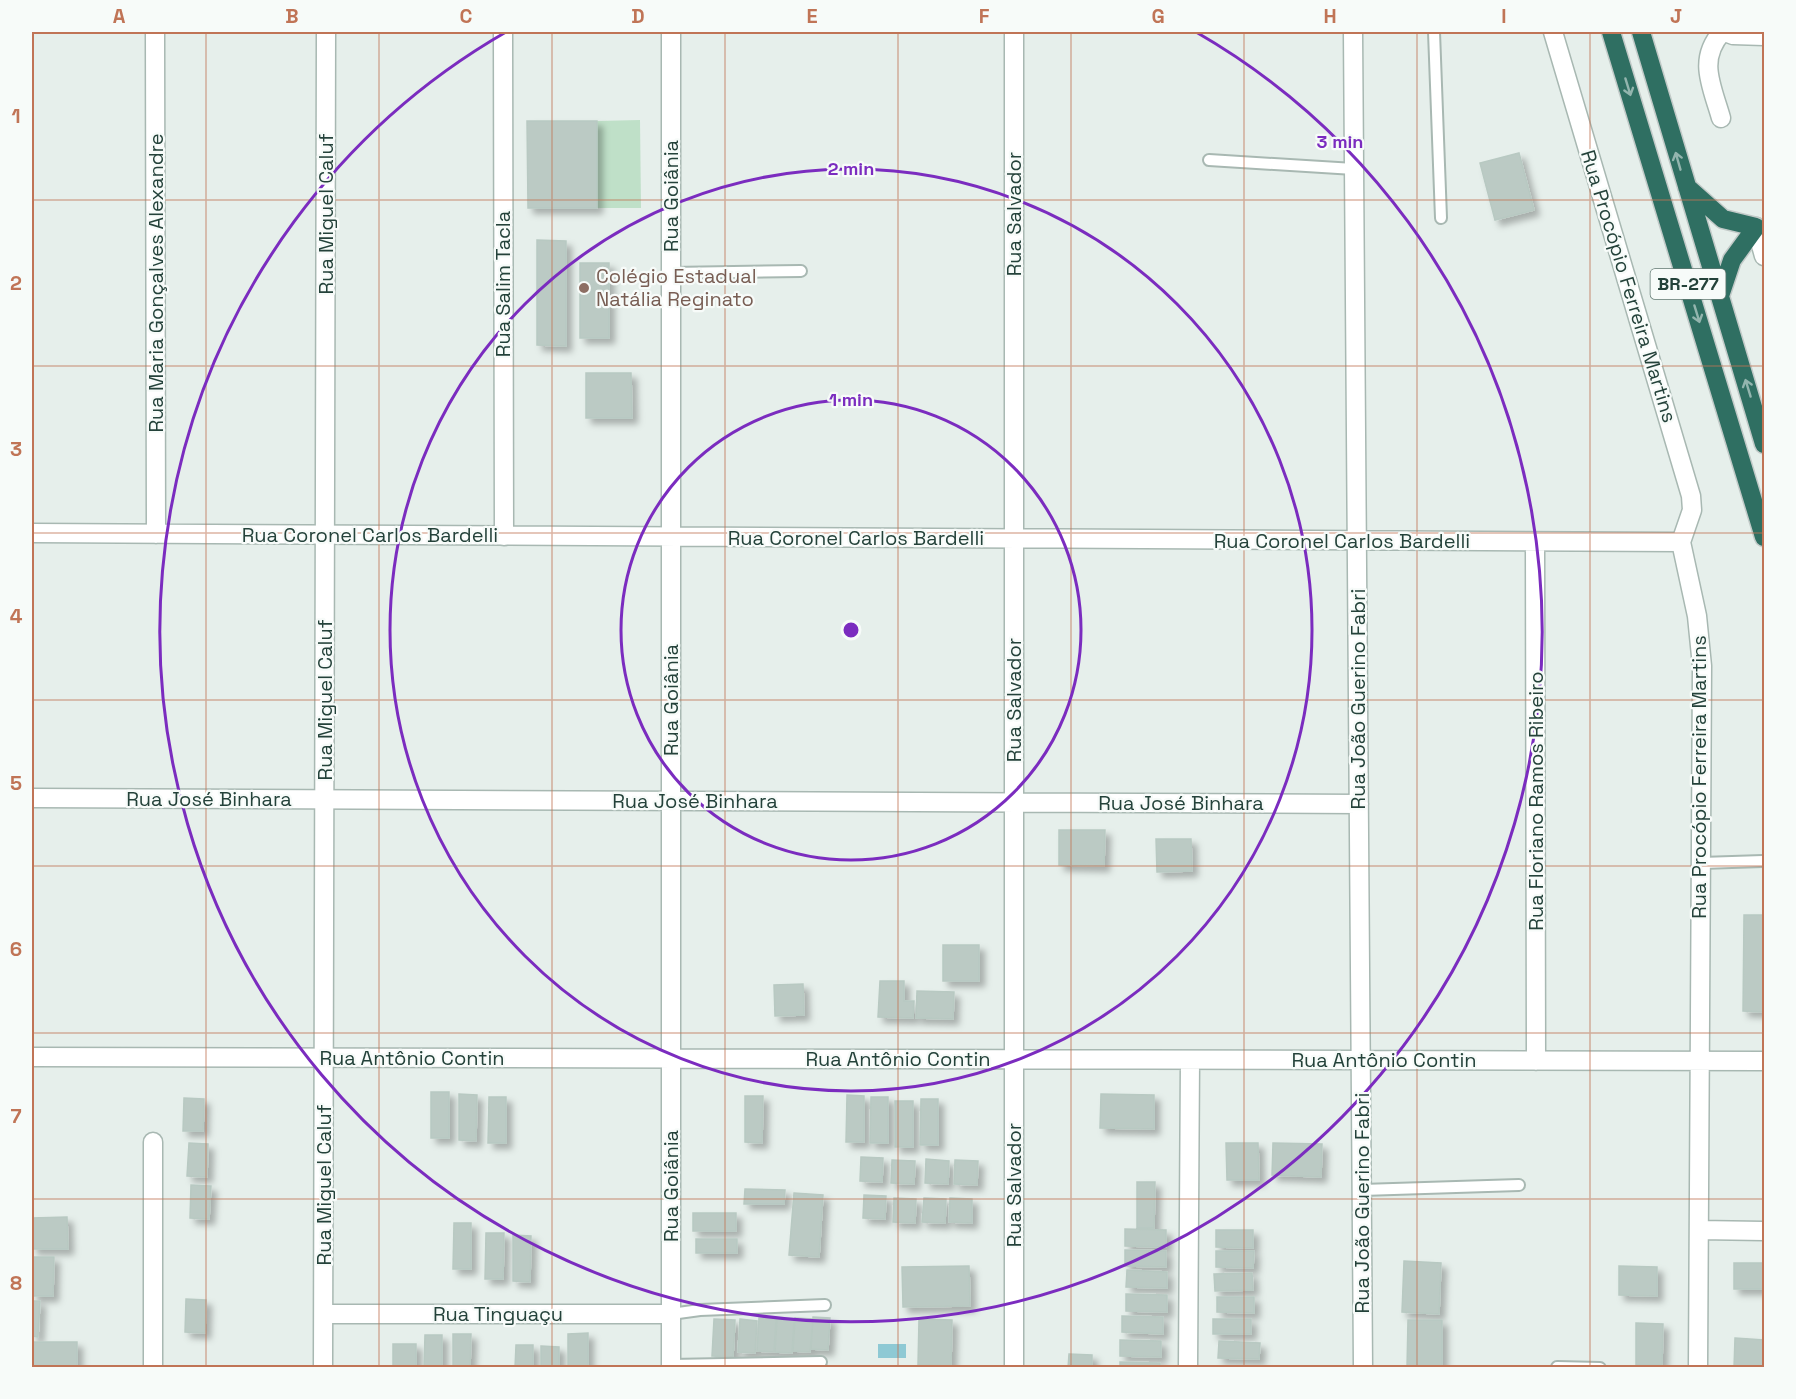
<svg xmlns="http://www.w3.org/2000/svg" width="1796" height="1399" viewBox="0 0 1796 1399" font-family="'Space Grotesk',sans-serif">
  <defs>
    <filter id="shadow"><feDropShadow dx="5.5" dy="5.5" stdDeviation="3" flood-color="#0004"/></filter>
  </defs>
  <rect width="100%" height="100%" fill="#e6efeb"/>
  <!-- grass -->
  <path fill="#bfe0c8" d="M640,120L641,208H597V121Z"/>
  <!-- water -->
  <path fill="#8ec9d4" d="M878,1344H906V1358H878Z"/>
  <!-- building -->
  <path fill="#bbcac4" stroke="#b8c9c2" stroke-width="1.5" filter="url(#shadow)" d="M527,121H597V208H528Z
    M1519,153L1534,210L1495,220L1480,163Z
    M537,240L566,241V346L537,345Z
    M580,263H609V338H580Z
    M586,373H631L632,418H586Z
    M1059,830H1105L1104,866L1059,865Z
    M1156,839H1191L1192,871L1157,872Z
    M1744,915H1764V1012L1743,1011Z
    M943,945H979V981H943Z
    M880,981H904V1001H914L913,1018L878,1017Z
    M803,984L804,1015L775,1016L774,985Z
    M917,991L954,992L953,1019L916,1018Z
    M431,1092H449V1138H431Z
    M459,1094L477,1095L476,1141L459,1140Z
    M1101,1094L1154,1095V1129L1100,1128Z
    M847,1095L864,1096V1142H846Z
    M745,1096H763L762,1143L745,1142Z
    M489,1097H506V1143H488Z
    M871,1097H888V1143H870Z
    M184,1098L204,1099L203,1131H183Z
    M921,1099H938V1145H920Z
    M895,1101H913V1147H895Z
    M189,1143L208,1144L207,1177L187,1176Z
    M1226,1143H1258L1259,1180H1227Z
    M1273,1143L1322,1144L1321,1177L1272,1175Z
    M861,1157L883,1158L882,1182L860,1181Z
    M926,1159L949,1161L948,1184L925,1183Z
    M892,1160L915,1161L914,1184L891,1183Z
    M955,1160L978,1161L977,1185L954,1184Z
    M1137,1182H1155L1154,1228H1137Z
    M191,1185L211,1186L209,1219L190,1218Z
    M745,1189L785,1190L784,1204H744Z
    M794,1193L823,1195L819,1257L789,1255Z
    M864,1195L886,1196L885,1219L863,1218Z
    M894,1198L916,1199L915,1223L893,1222Z
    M924,1198L946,1199L945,1223L922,1222Z
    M950,1198L972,1199V1223L949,1222Z
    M693,1213H736V1231H693Z
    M67,1217L68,1249H32V1218Z
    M454,1223H471V1269H453Z
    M1125,1229L1166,1230V1247L1125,1246Z
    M1216,1230H1253V1248L1216,1247Z
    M486,1233H504L503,1279H485Z
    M513,1235L531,1236L530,1282L513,1281Z
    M696,1239H737V1253H696Z
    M1125,1250L1166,1251V1267L1125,1266Z
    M1216,1251H1254L1253,1268L1216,1267Z
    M32,1257H54L53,1296H32Z
    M1404,1261L1441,1263L1439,1314L1402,1312Z
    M1734,1263H1764V1289H1734Z
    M969,1266L970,1306L903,1307L902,1267Z
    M1619,1266L1657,1267V1296L1619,1295Z
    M1127,1270L1167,1272V1288L1126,1287Z
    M1252,1273L1253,1290L1215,1291L1214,1274Z
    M1126,1294L1167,1295V1312L1126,1311Z
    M1217,1297H1254V1313L1217,1312Z
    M186,1299L206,1300L205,1333L185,1332Z
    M32,1301H40L38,1337L32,1336Z
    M1122,1316L1163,1317V1334L1122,1332Z
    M813,1317L830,1318L828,1350L811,1349Z
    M759,1318L776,1319L774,1352L757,1351Z
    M795,1318L813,1319L810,1352L793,1351Z
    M714,1319L735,1320L733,1357L712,1356Z
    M740,1319L757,1321L755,1353L738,1352Z
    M777,1319L794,1320L792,1353L775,1352Z
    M919,1319L952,1320L951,1366L918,1365Z
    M1213,1319H1251V1334H1213Z
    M1408,1320H1442V1368H1407Z
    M1636,1323L1663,1324L1662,1365H1636Z
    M588,1333V1368H568V1334Z
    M453,1334H471L470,1368H453Z
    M425,1335H442V1368H424Z
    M1735,1338L1764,1340V1368H1734Z
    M1120,1340L1161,1341V1357L1120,1356Z
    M1219,1341L1260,1343L1259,1359L1218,1358Z
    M32,1342H77V1368H32Z
    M393,1344H416V1368H393Z
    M516,1345H533V1368H515Z
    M541,1346L559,1347V1368H541Z
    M1069,1354L1092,1355V1368H1068Z
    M1120,1362L1160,1363V1368H1120Z"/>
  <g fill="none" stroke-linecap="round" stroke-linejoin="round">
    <defs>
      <path id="service" d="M1434,32L1441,218
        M1209,160L1354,169
        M671,273L801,271
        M1701,863L1763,861
        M1362,1190L1519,1185
        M671,1314L700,1310L825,1305
        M671,1365L821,1362
        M1557,1367L1600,1368"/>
      <path id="minor" d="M155,32L156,534
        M503,32L504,536
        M671,32V1368
        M1353,32L1363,1368
        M1553,32L1691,496L1692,510L1681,542L1697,616L1702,666L1698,1368
        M1725,32L1733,35L1764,36
        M1721,118C1712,86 1697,60 1722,32
        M1756,227L1764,256
        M32,533L1681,542
        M1535,542L1536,1061
        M32,798L1359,804
        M32,1057L1764,1061
        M1699,1230L1764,1231
        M324,1314H671
        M153,1368V1142
        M1014,1368V32
        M1188,1368L1190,1060"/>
      <path id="tertiary" d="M323,1368L326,32"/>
      <path id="motorway" d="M1611,32L1764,537
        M1641,32L1764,444
        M1687,187L1723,219L1756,227L1732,260L1720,296"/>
    </defs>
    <!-- service casing -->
    <use href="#service" stroke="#a8b8b2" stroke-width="14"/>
    <!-- minor casing -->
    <use href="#minor" stroke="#a8b8b2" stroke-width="21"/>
    <!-- tertiary casing -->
    <use href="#tertiary" stroke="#a8b8b2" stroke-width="21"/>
    <!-- motorway casing -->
    <use href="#motorway" stroke="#c2cac8" stroke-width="21"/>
    <!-- service -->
    <use href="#service" stroke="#fff" stroke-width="10"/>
    <!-- minor -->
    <use href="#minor" stroke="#fff" stroke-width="18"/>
    <!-- tertiary -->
    <use href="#tertiary" stroke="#fff" stroke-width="18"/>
    <!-- motorway -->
    <use href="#motorway" stroke="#2f6f62" stroke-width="18"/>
  </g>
  <!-- one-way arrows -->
  <defs><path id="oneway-shaft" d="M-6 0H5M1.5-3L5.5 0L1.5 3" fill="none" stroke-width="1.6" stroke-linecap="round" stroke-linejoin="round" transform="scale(1.5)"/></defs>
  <g stroke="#93b5ae">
    <use href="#oneway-shaft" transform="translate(1628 87) rotate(73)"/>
    <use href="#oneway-shaft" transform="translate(1678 161) rotate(-106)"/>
    <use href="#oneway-shaft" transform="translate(1697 314) rotate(73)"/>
    <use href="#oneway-shaft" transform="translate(1748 388) rotate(-107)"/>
  </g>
  <!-- grid -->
  <path fill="none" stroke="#c07456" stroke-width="1.5" stroke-opacity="0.55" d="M206,32V1368M379,32V1368M552,32V1368M725,32V1368M898,32V1368M1071,32V1368M1244,32V1368M1417,32V1368M1590,32V1368M32,200H1764M32,366H1764M32,533H1764M32,700H1764M32,866H1764M32,1033H1764M32,1199H1764"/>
  <!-- distance rings -->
  <g fill="none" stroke="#7b2cbf" stroke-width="3">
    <circle cx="851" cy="630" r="230"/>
    <circle cx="851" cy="630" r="461"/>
    <path d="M1196 32A691 691 0 1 1 506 32"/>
  </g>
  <!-- markers -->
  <circle fill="#8d6e63" stroke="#f7fbf9" stroke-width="2" cx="584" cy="288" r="6"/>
  <g text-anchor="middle" stroke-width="4.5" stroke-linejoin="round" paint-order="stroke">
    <!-- shield labels -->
    <rect fill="#f7fbf9" stroke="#637a73" stroke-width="1.5" x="1650.5" y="269" width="75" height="30" rx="4.5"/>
    <g font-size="18" font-weight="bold" fill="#24423a">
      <text x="1688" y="290">BR-277</text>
    </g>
    <!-- street labels -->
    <g font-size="20" fill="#24423a" stroke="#f7fbf9">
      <text transform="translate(671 196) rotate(-90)" y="7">Rua Goiânia</text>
      <text transform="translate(326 214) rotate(-90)" y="7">Rua Miguel Caluf</text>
      <text transform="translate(1014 214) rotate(-90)" y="7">Rua Salvador</text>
      <text transform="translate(156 283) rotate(-90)" y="7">Rua Maria Gonçalves Alexandre</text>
      <text transform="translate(503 284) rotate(-90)" y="7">Rua Salim Tacla</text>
      <text transform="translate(1629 286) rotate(73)" y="7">Rua Procópio Ferreira Martins</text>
      <text x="370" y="542">Rua Coronel Carlos Bardelli</text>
      <text x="856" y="545">Rua Coronel Carlos Bardelli</text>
      <text x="1342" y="548">Rua Coronel Carlos Bardelli</text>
      <text transform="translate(1358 699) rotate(-90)" y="7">Rua João Guerino Fabri</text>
      <text transform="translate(325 700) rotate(-90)" y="7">Rua Miguel Caluf</text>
      <text transform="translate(671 700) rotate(-90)" y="7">Rua Goiânia</text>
      <text transform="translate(1014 700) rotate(-90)" y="7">Rua Salvador</text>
      <text transform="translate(1699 777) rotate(-90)" y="7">Rua Procópio Ferreira Martins</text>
      <text x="209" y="806">Rua José Binhara</text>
      <text x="695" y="808">Rua José Binhara</text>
      <text transform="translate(1536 801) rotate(-90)" y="7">Rua Floriano Ramos Ribeiro</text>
      <text x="1181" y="810">Rua José Binhara</text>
      <text x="412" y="1065">Rua Antônio Contin</text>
      <text x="898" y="1066">Rua Antônio Contin</text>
      <text x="1384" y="1067">Rua Antônio Contin</text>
      <text transform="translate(324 1185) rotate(-90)" y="7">Rua Miguel Caluf</text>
      <text transform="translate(1014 1185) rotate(-90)" y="7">Rua Salvador</text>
      <text transform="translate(671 1186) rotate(-90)" y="7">Rua Goiânia</text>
      <text transform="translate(1362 1203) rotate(-90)" y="7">Rua João Guerino Fabri</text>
      <text x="498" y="1321">Rua Tinguaçu</text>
    </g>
    <!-- education labels -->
    <g font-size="20" fill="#785e54" stroke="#f7fbf9" text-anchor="start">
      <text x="596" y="283">Colégio Estadual<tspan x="596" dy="23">Natália Reginato</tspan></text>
    </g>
  </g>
  <circle cx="851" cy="630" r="9" fill="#7b2cbf" stroke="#f7fbf9" stroke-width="3"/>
  <g font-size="18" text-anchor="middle" font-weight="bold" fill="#7b2cbf" stroke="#f7fbf9" stroke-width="4.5" stroke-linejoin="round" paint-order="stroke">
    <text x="1340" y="148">3 min</text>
    <text x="851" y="175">2 min</text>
    <text x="851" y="406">1 min</text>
  </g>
  <!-- border -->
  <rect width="1796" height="1399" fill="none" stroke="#f7fbf9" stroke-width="66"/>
  <rect x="33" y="33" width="1730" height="1333" fill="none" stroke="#c07456" stroke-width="2"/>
  <g font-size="20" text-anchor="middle" font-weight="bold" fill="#c07456">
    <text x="119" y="23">A</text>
    <text x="292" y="23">B</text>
    <text x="466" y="23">C</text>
    <text x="638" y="23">D</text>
    <text x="812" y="23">E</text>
    <text x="984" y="23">F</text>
    <text x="1158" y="23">G</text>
    <text x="1330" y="23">H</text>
    <text x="1504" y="23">I</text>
    <text x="1676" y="23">J</text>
    <text x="16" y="123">1</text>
    <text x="16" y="290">2</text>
    <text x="16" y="456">3</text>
    <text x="16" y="623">4</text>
    <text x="16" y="790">5</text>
    <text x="16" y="956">6</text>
    <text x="16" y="1123">7</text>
    <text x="16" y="1290">8</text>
  </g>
</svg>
